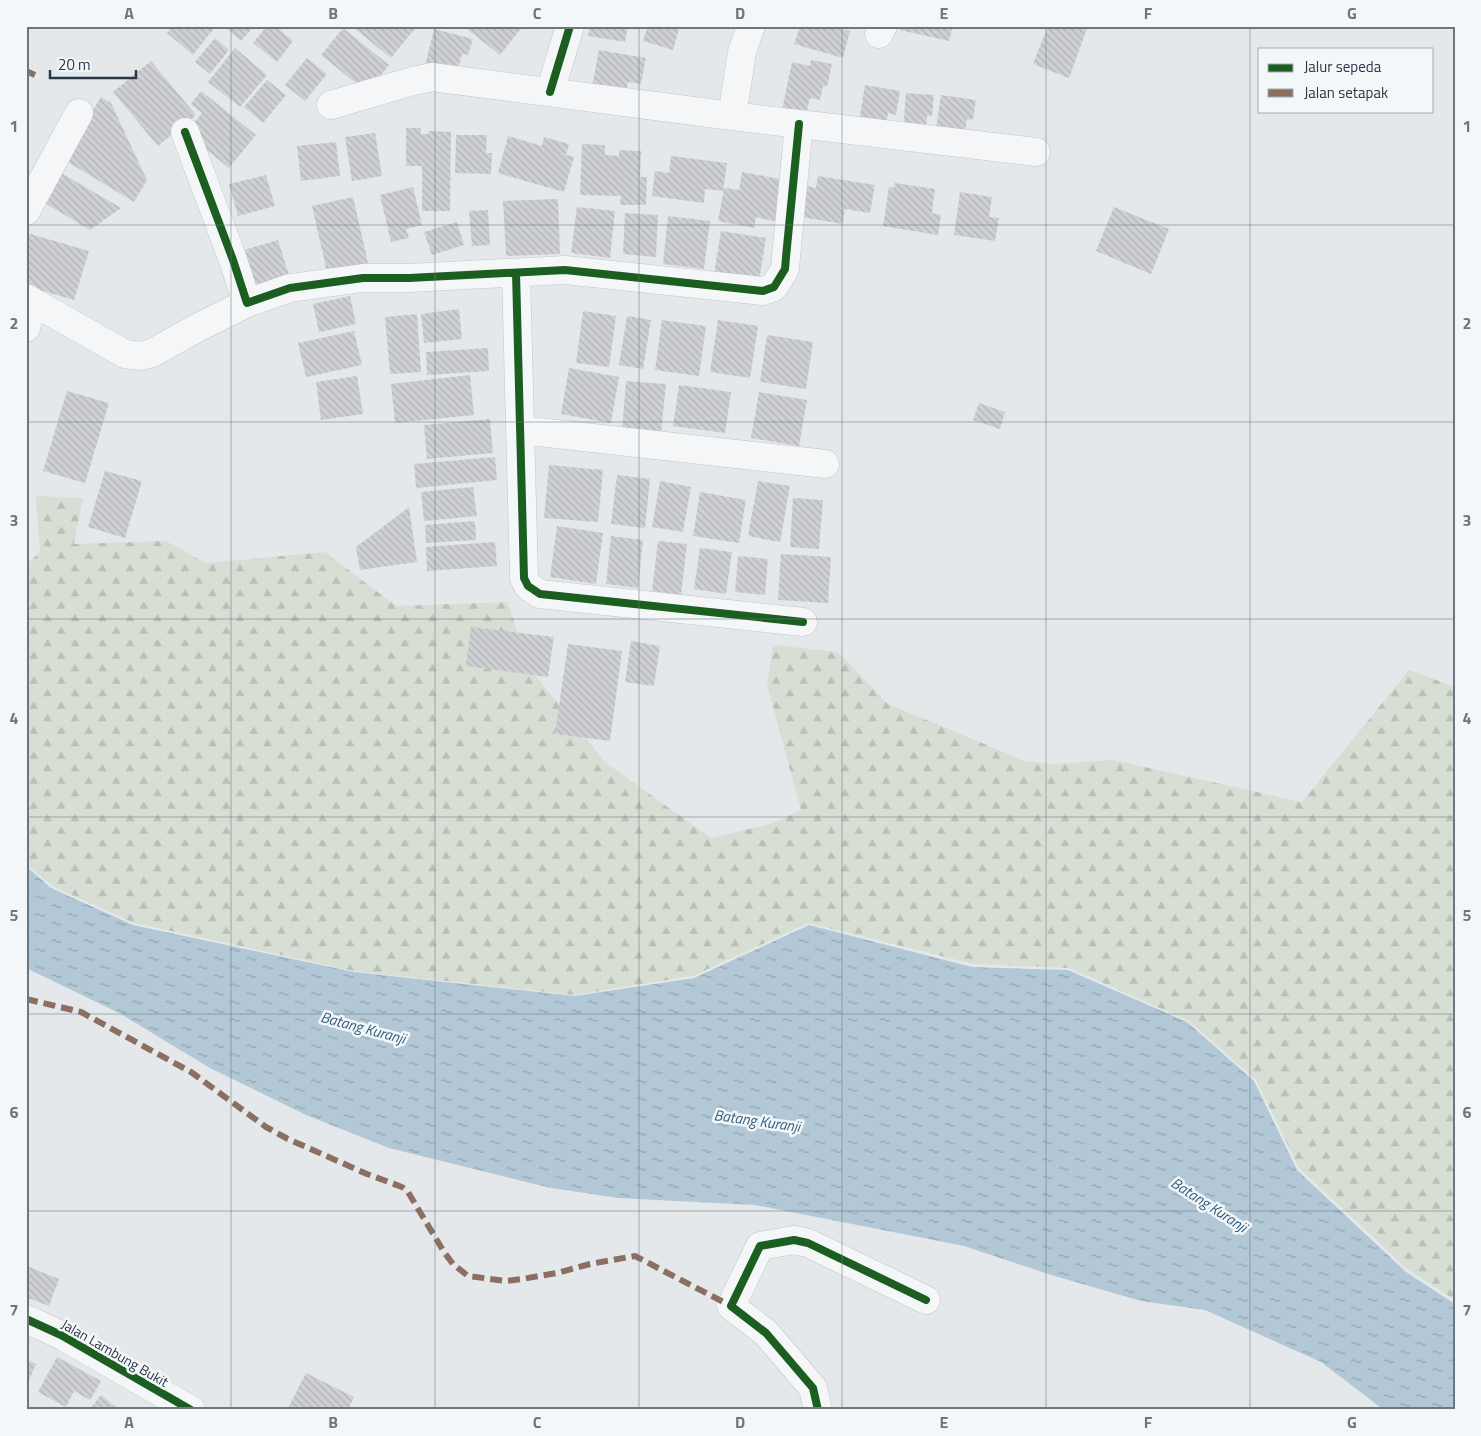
<svg xmlns="http://www.w3.org/2000/svg" width="1481" height="1436" viewBox="0 0 1481 1436" font-family="'Titillium Web',sans-serif">
  <defs>
    <pattern id="forest-firs" width="22" height="20" patternUnits="userSpaceOnUse" patternTransform="scale(1.25)"><rect width="22" height="20" fill="#d7dfd5"/><path d="M5 1l3.5 6h-7zM16 11l3.5 6h-7z" fill="#b9c0b8"/></pattern>
    <pattern id="water-ripples" width="26" height="14" patternUnits="userSpaceOnUse" patternTransform="scale(1.25)"><rect width="26" height="14" fill="#b2c8d7"/><path d="M2 4q2-2 4 0t4 0M15 11q2-2 4 0t4 0" fill="none" stroke="#91a3b0"/></pattern>
    <pattern id="building-back-hatch" width="6" height="6" patternUnits="userSpaceOnUse" patternTransform="scale(1.25)"><rect width="6" height="6" fill="#ced0d3"/><path d="M-1 5l2 2M0 0l6 6M5-1l2 2" fill="none" stroke="#b1b3b6"/></pattern>
  </defs>
  <rect width="100%" height="100%" fill="#e5e8ea"/>
  <!-- forest -->
  <path fill="url(#forest-firs)" d="M36,496L83,498L74,544L166,541L206,563L325,552L396,606L508,602L527,665L605,762L711,838L770,824L801,810L767,685L773,645L838,652L888,704L1025,761L1051,764L1113,760L1302,802L1409,670L1455,687V1300L1407,1269L1299,1168L1256,1080L1189,1021L1069,968L973,964L808,923L693,976L575,995L354,971L134,923L52,886L26,864V565L40,552Z"/>
  <!-- water -->
  <path fill="url(#water-ripples)" d="M26,866L51,888L133,925L354,972L575,996L694,978L809,925L972,967L1068,970L1187,1022L1254,1081L1297,1170L1406,1272L1455,1304V1410H1384L1321,1362L1205,1310L1141,1301L1048,1274L964,1246L755,1205L618,1198L551,1188L389,1148L306,1115L210,1068L119,1013L26,968Z"/>
  <!-- building -->
  <path fill="url(#building-back-hatch)" d="M172,26H216L193,55L167,33Z
    M224,26H254L241,41Z
    M267,26H275L293,41L277,62L253,43Z
    M356,26H417L391,58L354,28Z
    M463,26H523L500,55Z
    M590,26H628L625,42L588,36Z
    M648,26H680L673,50L643,41Z
    M800,26H832L850,31L843,58L794,44Z
    M900,26H953L949,41L900,30Z
    M1048,26H1088L1069,78L1033,64Z
    M343,28L389,65L367,92L321,55Z
    M434,29L473,39L468,55L462,54L457,74L425,66Z
    M215,38L229,50L210,74L195,62Z
    M235,48L267,75L240,107L208,82Z
    M599,50L646,58L641,84L628,82L625,98L591,92Z
    M307,58L327,74L305,101L285,85Z
    M811,60L832,64L827,87L823,86L820,100L810,98L806,115L782,110L792,62L810,66Z
    M151,61L196,115L158,146L113,92Z
    M267,80L286,95L263,123L244,107Z
    M865,85L900,91L896,115L888,113L885,131L858,127Z
    M201,91L256,135L229,168L186,133L202,113L191,104Z
    M906,93L934,95L932,116H927L925,133L903,131Z
    M941,95L976,100L973,120L967,119L964,139L935,135Z
    M101,97L111,103L147,180L134,202L63,159Z
    M406,128H421V134H429V131L451,132L450,211H422V166H406Z
    M375,133L382,176L352,181L345,137Z
    M456,135H487L486,153H492L491,174L455,173Z
    M508,136L542,146L544,137L569,144L566,155L574,157L564,192L498,173Z
    M336,142L340,176L301,181L297,146Z
    M582,144L605,145V155L619,156V150L641,151L640,177H647L646,205H620L621,196L580,195Z
    M671,156L727,163L723,191L705,189L704,203L652,196L655,171L669,173Z
    M56,170L121,208L90,230L38,199Z
    M742,172L785,180L777,222L756,217L754,228L718,221L724,188L739,190Z
    M266,175L275,206L238,216L229,184Z
    M818,176L875,185L870,213L845,209L843,224L801,217L806,186L816,188Z
    M895,183L935,189L932,213L941,215L938,235L883,226L889,187L894,188Z
    M413,187L422,225L406,229L409,238L391,242L380,195Z
    M960,192L992,197L989,217L999,218L995,241L954,235Z
    M353,197L368,263L327,272L312,206Z
    M558,199L560,254L506,256L503,201Z
    M577,207L615,211L610,258L571,253Z
    M1114,207L1169,229L1151,274L1096,251Z
    M488,210L490,245L472,246L469,211Z
    M625,213L658,215L656,257L623,254Z
    M668,216L710,221L704,269L663,264Z
    M457,222L464,245L432,255L424,232Z
    M721,231L766,238L759,281L714,274Z
    M27,233L89,251L74,300L26,286Z
    M278,240L289,275L248,287L237,252Z
    M350,296L356,324L319,332L313,304Z
    M459,309L462,339L424,343L421,314Z
    M583,311L616,316L609,367L576,363Z
    M417,314L421,372L390,374L385,317Z
    M627,316L651,320L643,369L619,365Z
    M662,320L706,326L699,376L655,370Z
    M718,320L758,326L750,378L710,372Z
    M354,331L362,365L306,377L298,343Z
    M767,335L813,342L806,389L760,382Z
    M488,348L489,371L427,375L426,352Z
    M569,368L619,377L611,423L561,414Z
    M470,375L474,415L395,423L391,384Z
    M357,376L363,414L321,420L316,382Z
    M626,381L666,384L661,434L622,431Z
    M679,385L731,392L725,433L673,426Z
    M67,391L109,403L85,483L43,471Z
    M759,392L807,400L799,446L751,438Z
    M979,403L1005,412L1000,429L973,420Z
    M490,419L493,453L427,459L424,425Z
    M495,457L497,480L416,488L414,464Z
    M549,465L603,470L598,522L544,518Z
    M105,471L142,481L125,538L88,527Z
    M617,475L650,479L645,528L611,524Z
    M660,481L691,487L683,532L652,527Z
    M758,481L790,486L780,542L748,536Z
    M473,487L477,516L424,521L421,492Z
    M700,492L746,500L739,543L693,536Z
    M793,498L823,500L819,549L790,547Z
    M409,507L417,562L360,570L356,547Z
    M475,521L476,540L426,543L425,525Z
    M557,526L603,533L596,584L550,577Z
    M611,536L643,540L638,588L606,584Z
    M658,541L687,544L681,595L652,591Z
    M495,542L497,566L427,571L426,547Z
    M700,548L732,552L726,594L694,589Z
    M781,554L831,557L828,603L778,600Z
    M738,556L768,559L765,595L735,592Z
    M471,627L554,637L548,677L466,666Z
    M631,641L660,646L654,686L625,682Z
    M568,644L622,651L610,741L555,734Z
    M27,1266L59,1279L49,1306L26,1297Z
    M57,1357L101,1381L90,1400L74,1391L66,1407L38,1392Z
    M26,1359L36,1364L26,1387Z
    M306,1373L354,1397L348,1410H287Z
    M101,1395L120,1410H89Z"/>
  <g fill="none" stroke-linecap="round" stroke-linejoin="round">
    <defs>
      <path id="minor" d="M879,34L883,26
        M550,92L570,26
        M331,105L413,81L432,77L732,116L1036,152
        M732,116L742,52L751,26
        M185,132L233,260L247,303L290,288L363,278H409L565,270L763,291L774,287L785,269L786,257L799,124
        M26,211L79,113
        M516,273L524,578L528,586L540,594L803,622
        M26,298L125,354L141,356L152,353L197,328L247,303
        M26,328L32,302
        M521,430L825,464
        M818,1410L813,1388L766,1333L731,1306L760,1246L794,1240L808,1243L926,1300"/>
      <path id="tertiary" d="M26,1319L61,1335L191,1410"/>
    </defs>
    <!-- minor casing -->
    <use href="#minor" stroke="#c3c6c8" stroke-width="29"/>
    <!-- tertiary casing -->
    <use href="#tertiary" stroke="#c3c6c8" stroke-width="29"/>
    <!-- minor -->
    <use href="#minor" stroke="#f5f6f7" stroke-width="28"/>
    <!-- tertiary -->
    <use href="#tertiary" stroke="#f5f6f7" stroke-width="28"/>
    <!-- quiet -->
    <path stroke="#8d6e63" stroke-width="6" stroke-dasharray="12 6" stroke-linecap="butt" d="M26,71L35,75
      M26,999L81,1012L191,1072L266,1127L288,1139L367,1174L402,1187L408,1192L444,1252L453,1264L468,1276L506,1281L522,1279L557,1273L590,1264L635,1256L731,1306"/>
    <defs>
      <path id="cycleway" d="M550,92L570,26
        M185,132L233,260L247,303L290,288L363,278H409L565,270L763,291L774,287L785,269L786,257L799,124
        M516,273L524,578L528,586L540,594L803,622
        M26,1319L61,1335L191,1410
        M818,1410L813,1388L766,1333L731,1306L760,1246L794,1240L808,1243L926,1300"/>
    </defs>
    <!-- cycleway casing -->
    <use href="#cycleway" stroke="#f4f7f9" stroke-width="11"/>
    <!-- cycleway -->
    <use href="#cycleway" stroke="#1b5e20" stroke-width="8"/>
  </g>
  <!-- grid -->
  <path fill="none" stroke="#6b7680" stroke-width="1" stroke-opacity="0.55" d="M231,26V1410M435,26V1410M639,26V1410M842,26V1410M1046,26V1410M1250,26V1410M26,225H1455M26,422H1455M26,619H1455M26,817H1455M26,1014H1455M26,1211H1455"/>
  <g text-anchor="middle" stroke-width="5" stroke-linejoin="round" paint-order="stroke">
    <!-- street labels -->
    <g font-size="14" fill="#293847" stroke="#f4f7f9">
      <text transform="translate(115 1353) rotate(30)" y="5">Jalan Lambung Bukit</text>
    </g>
    <!-- water labels -->
    <g font-size="15" font-style="italic" fill="#305d7e" stroke="#f4f7f9">
      <text transform="translate(363 1028) rotate(15)" y="5">Batang Kuranji</text>
      <text transform="translate(757 1121) rotate(8)" y="5">Batang Kuranji</text>
      <text transform="translate(1209 1205) rotate(33)" y="5">Batang Kuranji</text>
    </g>
  </g>
  <!-- border -->
  <rect width="1481" height="1436" fill="none" stroke="#f4f7f9" stroke-width="55"/>
  <!-- legend -->
  <rect x="1258" y="48" width="175" height="65" fill="#f4f7f9" stroke="#a3abb2"/>
  <rect x="1268" y="64" width="25" height="8" fill="#1b5e20" stroke="#a3abb2"/>
  <text x="1304" y="72" font-size="15" fill="#293847">Jalur sepeda</text>
  <rect x="1268" y="89" width="25" height="8" fill="#8d6e63" stroke="#a3abb2"/>
  <text x="1304" y="98" font-size="15" fill="#293847">Jalan setapak</text>
  <!-- scale -->
  <path d="M50 70v8h86v-8" fill="none" stroke="#293847" stroke-width="2.5"/>
  <text x="58" y="70" font-size="15" fill="#293847" stroke="#f4f7f9" stroke-width="4" paint-order="stroke">20 m</text>
  <rect x="28" y="28" width="1426" height="1380" fill="none" stroke="#6b7680" stroke-width="2"/>
  <g font-size="16" text-anchor="middle" font-weight="bold" fill="#6b7680">
    <text x="129" y="19">A</text>
    <text x="333" y="19">B</text>
    <text x="537" y="19">C</text>
    <text x="740" y="19">D</text>
    <text x="944" y="19">E</text>
    <text x="1148" y="19">F</text>
    <text x="1352" y="19">G</text>
    <text x="14" y="132">1</text>
    <text x="1467" y="132">1</text>
    <text x="14" y="329">2</text>
    <text x="1467" y="329">2</text>
    <text x="14" y="526">3</text>
    <text x="1467" y="526">3</text>
    <text x="14" y="724">4</text>
    <text x="1467" y="724">4</text>
    <text x="14" y="921">5</text>
    <text x="1467" y="921">5</text>
    <text x="14" y="1118">6</text>
    <text x="1467" y="1118">6</text>
    <text x="14" y="1316">7</text>
    <text x="1467" y="1316">7</text>
    <text x="129" y="1428">A</text>
    <text x="333" y="1428">B</text>
    <text x="537" y="1428">C</text>
    <text x="740" y="1428">D</text>
    <text x="944" y="1428">E</text>
    <text x="1148" y="1428">F</text>
    <text x="1352" y="1428">G</text>
  </g>
</svg>
